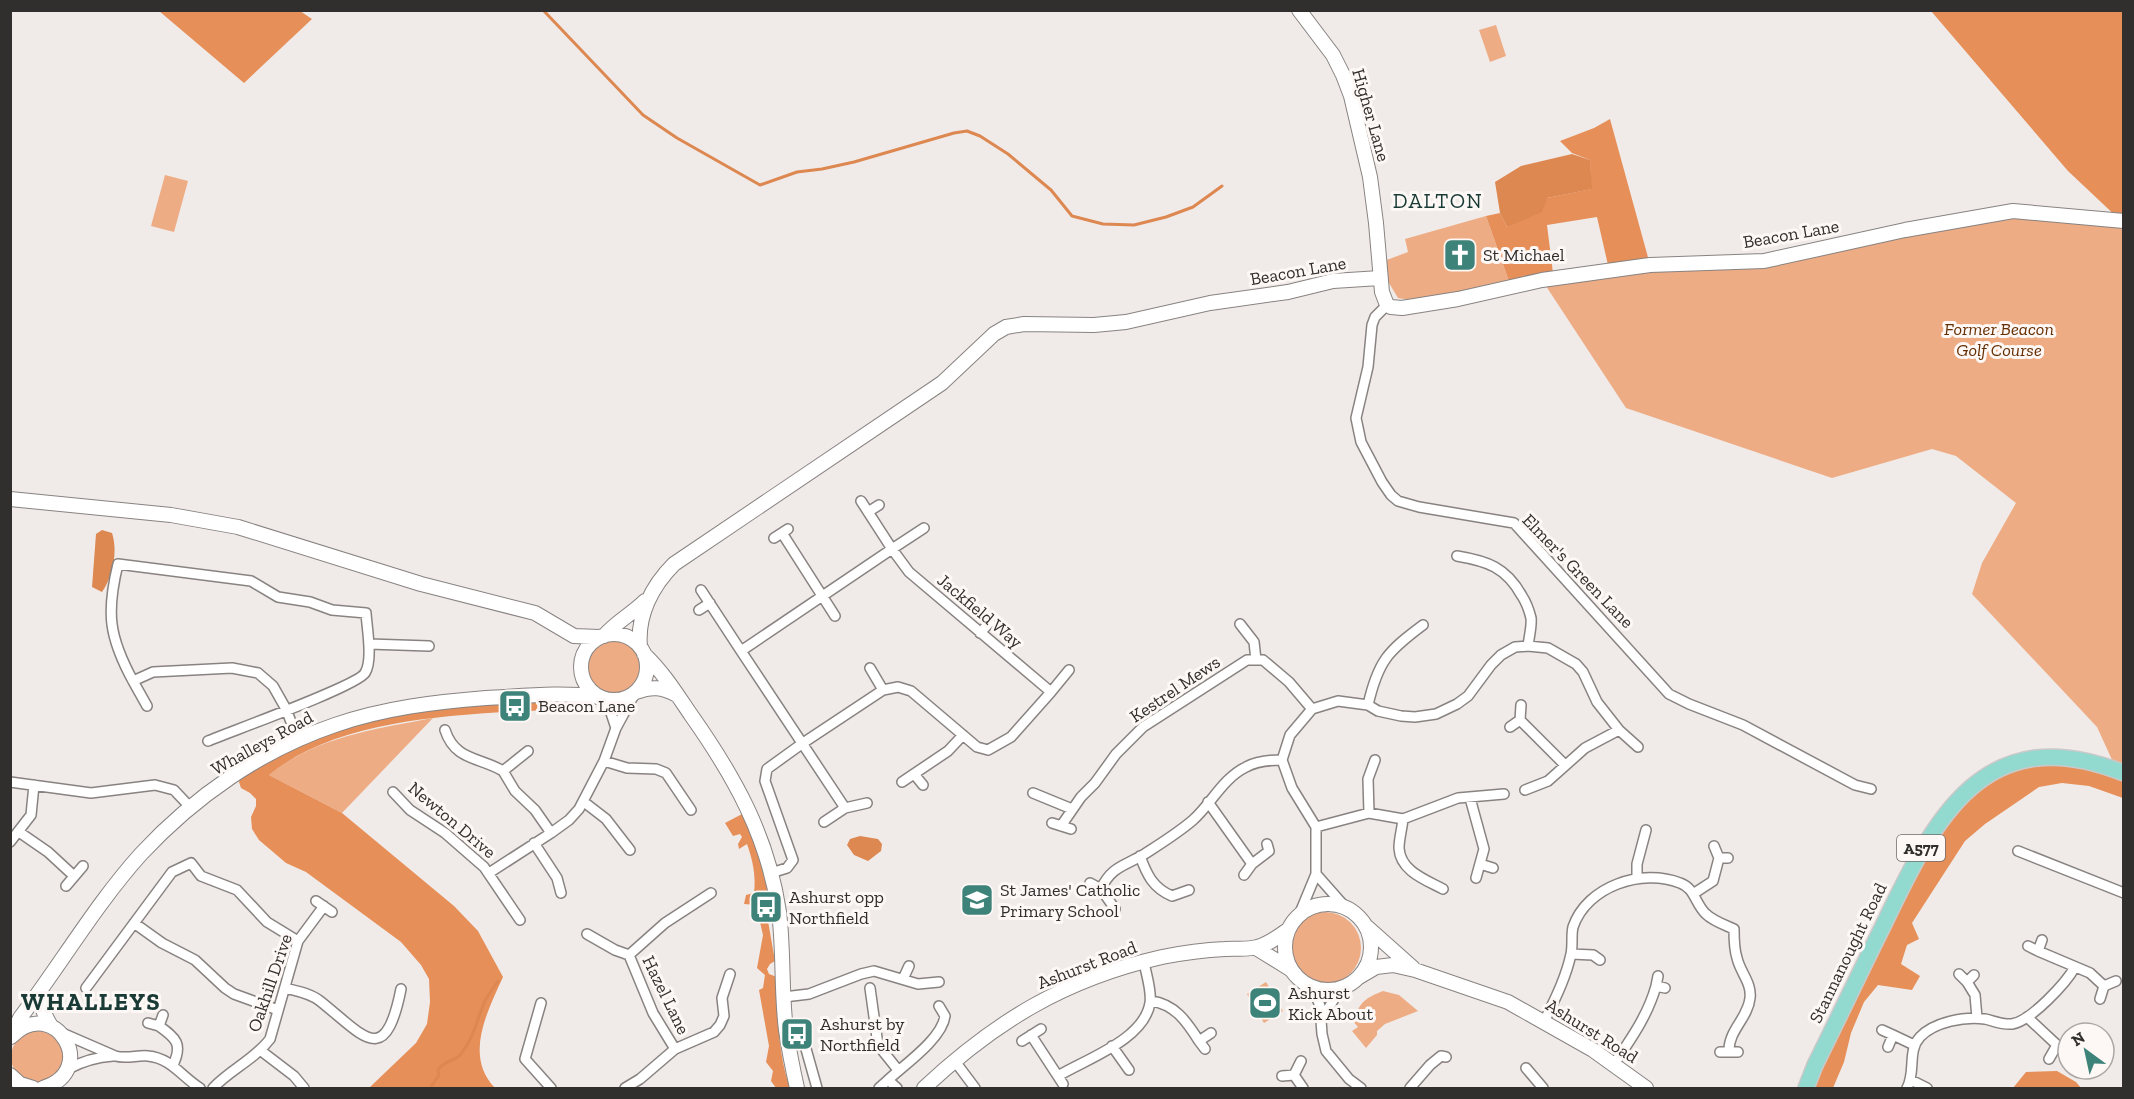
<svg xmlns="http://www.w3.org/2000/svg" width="2134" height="1099" viewBox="0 0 2134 1099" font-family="'Zilla Slab',serif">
  <rect width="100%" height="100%" fill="#f0ebe8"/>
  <!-- green -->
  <path fill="#eeac85" d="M1496,25L1506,56L1490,62L1479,30Z
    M165,175L188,181L174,232L151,226Z
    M2013,211L2123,221V766L2113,762L2097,727L1972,594L1982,563L2016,503L1956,456L1932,449L1832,478L1626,408L1542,280L1764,261Z
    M1486,216L1510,284C1483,288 1422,304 1398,298L1386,278L1384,261L1408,252L1405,239Z
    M588 667a26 26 0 1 1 52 0a26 26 0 1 1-52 0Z
    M433,718L342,813L269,775C315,737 375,729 433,718Z
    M1289 948a36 36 0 1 1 72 0a36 36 0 1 1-72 0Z
    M1266,982L1283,1011L1264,1023L1247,994Z
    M1383,991L1399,995L1418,1011L1385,1024L1377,1031V1035L1366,1048L1352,1031L1358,1027L1353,1021C1360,1002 1365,998 1383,991Z
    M11 1057a26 26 0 1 1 52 0a26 26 0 1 1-52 0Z"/>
  <!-- forest -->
  <path fill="#e68f59" d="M159,11H300L312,19L244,83Z
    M1931,11H2123V221L2120,220L2068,171Z
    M1610,119L1649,261L1608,265L1597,217L1547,225L1553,273L1510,284L1486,216L1500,213L1507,227L1547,198L1591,189L1590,160L1572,153L1560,141L1594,128Z
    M553,695L564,702L567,709C475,714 343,714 269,775L342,813L454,906L478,931L503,977C487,1012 464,1056 495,1088H369L416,1043L427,1024L430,1002L429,979L421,965L401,942L306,872L286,863L259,840L252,829L251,817L256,806V799L250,793L241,788L239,782L242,775L321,733L419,708Z
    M2039,760L2123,775V798L2089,786L2062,783L2039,787L1985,824L1965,841L1912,923L1919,939L1907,945L1901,964L1920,976L1912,990L1878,985L1864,1002L1851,1033L1844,1062L1833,1088H1814L1893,916L1951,811L1993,777Z
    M744,813L751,829L766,877L768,891L765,904L775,961L770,964L767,969L769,974L777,977C777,1013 778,1054 790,1088H776L771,1081L773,1071L766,1062L769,1046L759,990L763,988L765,975L757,968L763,935L756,905L744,904L746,895L754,893C756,876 753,861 747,844L739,849L738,844L742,837L740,834L733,836L725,823Z
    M2057,1071L2076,1082L2081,1088H2013L2026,1072Z"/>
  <!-- water -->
  <path fill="#dd8751" d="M1572,154L1590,160L1592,189L1547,198L1542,212L1507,227L1500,213L1495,182L1521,166Z
    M102,530L112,533C118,551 113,577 102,592L92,587L96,534Z
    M860,836L878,839L882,844L881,851L868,861L854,855L847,845L850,839Z"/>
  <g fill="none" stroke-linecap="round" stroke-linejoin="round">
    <!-- stream -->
    <path stroke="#dd8751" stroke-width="3" d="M543,10L643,115L677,138L760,185L797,172L822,169L854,162L954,133L967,131L980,136L1008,154L1051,190L1072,216L1103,224L1134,225L1166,217L1193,207L1222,186
      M430,1088L439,1075L438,1070C446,1059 455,1062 461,1054C474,1038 477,1019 485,1001C489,994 494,987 498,981"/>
    <defs>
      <path id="street" d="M1387,305L1375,317L1372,325L1368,367L1356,418L1361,442L1382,482L1391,495L1398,501L1419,507L1514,523L1669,694L1689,704L1743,725L1855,785L1871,789
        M861,501L892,549L924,528
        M868,512L879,505
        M782,533L835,616
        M774,538L788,529
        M1457,556C1487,561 1506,567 1522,596C1526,602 1529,610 1531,618C1532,626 1529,637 1528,646
        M701,590L741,651
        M699,610L710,603
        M1240,624L1254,642L1256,660
        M980,633L990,622
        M369,644L429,646
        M870,668L883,690
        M133,681L147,706
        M1051,692L1069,670
        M601,697L611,713L616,728
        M1368,705C1378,661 1388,651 1423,625
        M1520,720L1565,765
        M1510,727L1520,720L1521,705
        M445,730C455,761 480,757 503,771L515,791L535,810L551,833
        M208,741C232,731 357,686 365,673C373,660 367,629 366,613L332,610L310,602L278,597L251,581L118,564C106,613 109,637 133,681L153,672L232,668L258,673L273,686L286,709L298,740
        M604,761L627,768L656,769L666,773L691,810
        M503,771L528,751
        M914,774L923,785
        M10,782L91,793L155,785L174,790L190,807
        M902,782L948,751L963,735
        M1525,790L1548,781L1585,748L1619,730L1638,747
        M393,792L410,810L445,833L484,867L520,920
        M1033,793L1072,809
        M1470,798L1484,849L1476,878
        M584,802L606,819L630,850
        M1208,802L1252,864
        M1369,813L1368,779L1375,760
        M1403,819C1402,829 1399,839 1399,848C1400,871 1426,880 1443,889
        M824,822L845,808L867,803
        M1052,823L1071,829
        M1061,826L1081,797L1095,783L1116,754L1143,727L1247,660H1263L1289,682L1312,709
        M1316,827L1369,813L1403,819L1458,798L1504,794
        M19,832L48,852L74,876
        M10,842L31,815L34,785
        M534,843L557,878L561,893
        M1714,846L1719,858H1728
        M2018,851L2124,893
        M1140,856C1147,875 1153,888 1172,896L1189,890
        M1480,864L1493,868
        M489,873L551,833L569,820L579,809L604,761L616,728L635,693
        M771,873L787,868L793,860L765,781L767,769L803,743L883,690L898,687L911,691L977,747L988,750L1011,737L1051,692L909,572L892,549L741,651L845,808
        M1316,874L1346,908
        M1244,875L1252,864L1269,851L1267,844
        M1637,879V864L1646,830
        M1090,883L1101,889L1115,909
        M66,886L83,866
        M1101,889C1111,867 1124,866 1143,855C1160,844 1178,833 1193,820C1212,803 1222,779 1246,767C1257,761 1269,760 1282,760
        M1693,894L1713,881L1719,858
        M316,901L332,912
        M1299,915L1316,874V827L1292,788L1282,760L1290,735L1312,709L1338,701L1368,705L1378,711L1401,716L1415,717L1436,714L1457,704L1468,696L1491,665L1501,655L1515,647L1528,646L1548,648L1576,664L1583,672L1597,702L1619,730
        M134,923L162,943L195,960L225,988L234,994L278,1010
        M587,934L615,950L629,955
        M2028,946L2038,951L2042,940
        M2038,951L2090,973L2104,986
        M1571,954L1593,955L1600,960
        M1959,974L1967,982L1974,975
        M1658,976L1656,986L1665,988
        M903,979L909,966
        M1967,982L1975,995L1977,1018
        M86,988L172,872L191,863L201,876L237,890L267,922L298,941
        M285,988C296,991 310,993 320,1001C364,1036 385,1069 401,989
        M870,988L878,1045L898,1070
        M1313,988L1320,1006L1322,1034L1326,1051L1349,1079L1361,1088
        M784,997L809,994L861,974L874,971L918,984L939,982
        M2100,999L2104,986L2116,981
        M1151,1001C1175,1004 1187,1022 1199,1041
        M541,1003L525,1059L551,1088
        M2027,1017L2057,1045
        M1322,1019L1340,989
        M1544,1022C1554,1001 1566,978 1571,954C1573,945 1571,935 1573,927C1587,886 1642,868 1680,883C1695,888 1695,904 1706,914C1713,921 1725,925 1734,929C1734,939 1734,949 1737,958C1740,972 1752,983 1750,998C1748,1018 1729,1030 1729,1050
        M148,1023L159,1026L163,1015
        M159,1026C176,1038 183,1044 173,1065
        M1882,1030L1893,1035L1888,1047
        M62,1033L115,1056C127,1059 137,1055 148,1056C171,1058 182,1077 200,1088
        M1031,1035L1063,1084
        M1893,1035L1914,1045
        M1022,1041L1041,1029
        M1112,1046L1129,1070
        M675,1049L653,1013L629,955L665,923L711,893
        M806,1049L817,1088
        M1205,1049L1199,1041L1211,1033
        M260,1050L294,1076L304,1088
        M1720,1052H1738
        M2049,1059L2057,1045L2064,1050
        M954,1060L975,1088
        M1614,1064C1631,1039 1648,1015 1656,986
        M1526,1068L1543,1088
        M68,1069C83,1061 96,1057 113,1056
        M1294,1075L1303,1088
        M1058,1076C1086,1059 1144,1040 1150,1003C1152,991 1146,974 1144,962
        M1282,1076L1294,1075L1301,1061
        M1911,1080L1927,1088
        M213,1088C230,1070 255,1059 270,1039L298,941L324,906
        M625,1088L640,1079L675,1049L714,1032L720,1025L724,1016L722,998L730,974
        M879,1088L888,1080
        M897,1088L888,1080C904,1065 942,1039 945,1016L939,1006
        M1410,1088L1430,1065L1441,1056L1446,1057
        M1907,1088C1916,1072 1907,1051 1920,1037C1934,1022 1965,1016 1985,1019C1994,1021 2002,1025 2012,1024C2031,1021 2066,983 2075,967"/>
      <path id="secondary" d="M1299,10L1333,55L1343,75L1351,96L1370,177L1376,223L1382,292L1387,305L1391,307L1402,308L1458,299L1542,280L1650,265L1764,261L1905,230L2013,211L2124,221
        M10,499L171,515L238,527L421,584L535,613L574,636L599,637
        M581 667a33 33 0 1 1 66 0a33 33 0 1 1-66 0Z
        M604,636C616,622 632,614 645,601
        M640,647C637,615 652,586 674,564L942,383L994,334L1006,327L1024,324L1094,325L1126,322L1210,303L1288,292L1333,281L1380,278
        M644,654C663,672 676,693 691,715C734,776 768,836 779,912C784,952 781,991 786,1030C789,1050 793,1070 797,1088
        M636,692C652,686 662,687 677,695
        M1285 947a43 43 0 1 1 86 0a43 43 0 1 1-86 0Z
        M1367,927L1413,968
        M1256,948L1290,969
        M1359,977L1376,967L1393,965L1415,970L1508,1002L1593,1050L1646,1088
        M42,989C40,1005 43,1013 51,1026
        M12,1036C54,994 101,1070 43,1088
        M11,1037L20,1018C61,964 96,904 141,854C194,797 261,750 335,725C384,708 435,702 486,698C525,696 561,692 599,697
        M10,1075L20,1084L33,1088
        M924,1088C996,1021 1065,979 1162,957C1182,953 1204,950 1225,949C1235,948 1248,950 1257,947C1269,944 1279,936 1289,929"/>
      <path id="primary" d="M1806,1088L1815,1065C1838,1019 1860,972 1883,926C1934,819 1984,717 2124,773"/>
    </defs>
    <!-- street casing -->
    <use href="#street" stroke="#888381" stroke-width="12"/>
    <!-- secondary casing -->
    <use href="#secondary" stroke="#888381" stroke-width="16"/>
    <!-- primary casing -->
    <use href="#primary" stroke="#c9c9c9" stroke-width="18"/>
    <!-- street -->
    <use href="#street" stroke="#fff" stroke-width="9"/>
    <!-- secondary -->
    <use href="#secondary" stroke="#fff" stroke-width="14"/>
    <!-- primary -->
    <use href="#primary" stroke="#92d9cf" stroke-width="15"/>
  </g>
  <!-- icons -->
  <defs>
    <symbol id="church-square" viewBox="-11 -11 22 22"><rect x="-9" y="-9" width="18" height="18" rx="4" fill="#3e8379" stroke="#fdf8f5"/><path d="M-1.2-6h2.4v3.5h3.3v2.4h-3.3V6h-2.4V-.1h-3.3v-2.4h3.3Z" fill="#fff"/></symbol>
    <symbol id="bus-square" viewBox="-11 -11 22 22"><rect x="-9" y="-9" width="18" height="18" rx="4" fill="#3e8379" stroke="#fdf8f5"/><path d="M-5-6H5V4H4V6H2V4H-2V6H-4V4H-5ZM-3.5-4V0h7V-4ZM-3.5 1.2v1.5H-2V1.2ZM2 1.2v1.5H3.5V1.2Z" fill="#fff"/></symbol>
    <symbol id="school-square" viewBox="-11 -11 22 22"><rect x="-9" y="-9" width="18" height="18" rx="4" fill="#3e8379" stroke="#fdf8f5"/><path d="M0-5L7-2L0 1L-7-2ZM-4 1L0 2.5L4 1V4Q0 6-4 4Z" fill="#fff"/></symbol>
    <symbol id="stadium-square" viewBox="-11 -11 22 22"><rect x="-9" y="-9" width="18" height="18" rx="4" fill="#3e8379" stroke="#fdf8f5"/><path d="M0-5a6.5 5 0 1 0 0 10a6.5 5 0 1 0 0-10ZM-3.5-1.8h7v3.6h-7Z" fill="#fff"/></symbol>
  </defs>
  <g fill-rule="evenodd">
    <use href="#church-square" x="1441" y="236" width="38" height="38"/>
    <use href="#bus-square" x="496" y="687" width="38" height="38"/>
    <use href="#school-square" x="958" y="881" width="38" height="38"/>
    <use href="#bus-square" x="747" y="888" width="38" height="38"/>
    <use href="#stadium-square" x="1246" y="984" width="38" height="38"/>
    <use href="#bus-square" x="778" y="1015" width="38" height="38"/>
  </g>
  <g text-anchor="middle" stroke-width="6" stroke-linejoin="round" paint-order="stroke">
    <!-- shield labels -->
    <rect fill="#fdf8f5" stroke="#6e6b6a" stroke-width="1.5" x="1897" y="835" width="48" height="26" rx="4.5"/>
    <g font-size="16" font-weight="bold" fill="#312f2e">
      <text x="1921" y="854">A577</text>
    </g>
    <!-- street labels -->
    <g font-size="18" fill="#312f2e" stroke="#fdf8f5">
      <text transform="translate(1371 115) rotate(74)" y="6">Higher Lane</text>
      <text transform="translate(1791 234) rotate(-10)" y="6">Beacon Lane</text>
      <text transform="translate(1298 271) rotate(-10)" y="6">Beacon Lane</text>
      <text transform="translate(1578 571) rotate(46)" y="6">Elmer's Green Lane</text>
      <text transform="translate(980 611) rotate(40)" y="6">Jackfield Way</text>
      <text transform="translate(1175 689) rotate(-34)" y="6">Kestrel Mews</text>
      <text transform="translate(262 743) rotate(-29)" y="6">Whalleys Road</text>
      <text transform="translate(452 820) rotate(40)" y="6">Newton Drive</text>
      <text transform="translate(1848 953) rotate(-64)" y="6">Stannanought Road</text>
      <text transform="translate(1087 965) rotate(-21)" y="6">Ashurst Road</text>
      <text transform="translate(270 983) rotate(-71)" y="6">Oakhill Drive</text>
      <text transform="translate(666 995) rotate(64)" y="6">Hazel Lane</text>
      <text transform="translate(1592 1031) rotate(32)" y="6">Ashurst Road</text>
    </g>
    <!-- poi labels -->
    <g font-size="18" fill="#312f2e" stroke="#fdf8f5" text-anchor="start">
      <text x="1483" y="261">St Michael</text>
      <text x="538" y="712">Beacon Lane</text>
      <text x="1000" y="896">St James' Catholic<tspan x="1000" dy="21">Primary School</tspan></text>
      <text x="789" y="903">Ashurst opp<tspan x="789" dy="21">Northfield</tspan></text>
      <text x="1288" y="999">Ashurst<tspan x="1288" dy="21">Kick About</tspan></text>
      <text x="820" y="1030">Ashurst by<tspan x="820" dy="21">Northfield</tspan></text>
    </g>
    <!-- park labels -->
    <g font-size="18" font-style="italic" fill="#652e02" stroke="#fdf8f5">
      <text x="1999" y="335">Former Beacon<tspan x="1999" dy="21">Golf Course</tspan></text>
    </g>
    <!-- quarter labels -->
    <g font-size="21" letter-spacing="1.5" fill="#193a35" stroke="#fdf8f5">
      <text x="1438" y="208">DALTON</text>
    </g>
    <!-- district labels -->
    <g font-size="24" font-weight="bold" letter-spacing="1.5" fill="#193a35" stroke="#fdf8f5">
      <text x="91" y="1010">WHALLEYS</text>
    </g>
  </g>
  <!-- border -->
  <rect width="2134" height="1099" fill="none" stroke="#312f2e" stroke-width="24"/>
  <!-- north arrow -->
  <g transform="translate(2086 1051) rotate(327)"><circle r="28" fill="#fdf8f5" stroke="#aba8a5" stroke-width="1.5"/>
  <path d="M0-4.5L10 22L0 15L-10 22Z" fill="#3e8379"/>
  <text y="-9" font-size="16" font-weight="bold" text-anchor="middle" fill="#312f2e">N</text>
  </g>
</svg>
